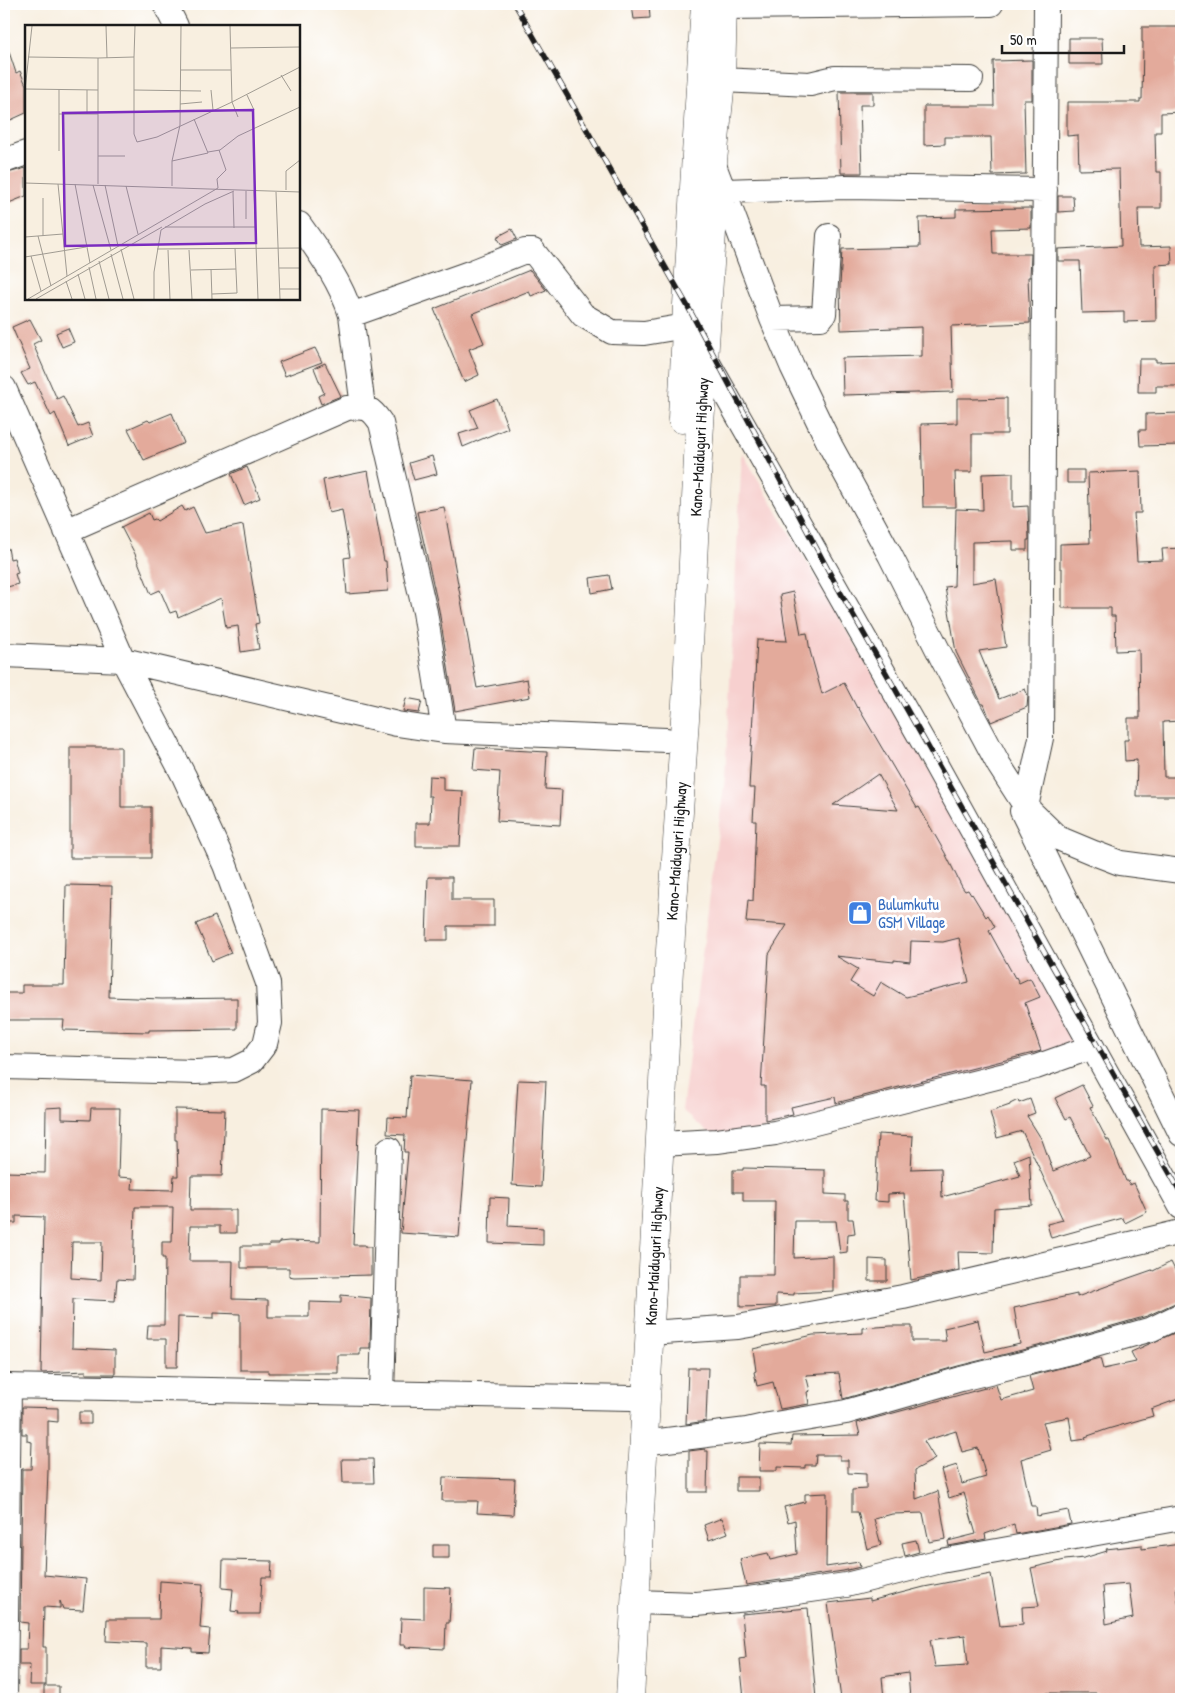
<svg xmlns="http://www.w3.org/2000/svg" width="1185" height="1703" viewBox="0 0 1185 1703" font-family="'Patrick Hand',sans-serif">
  <rect width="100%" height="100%" fill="#fff"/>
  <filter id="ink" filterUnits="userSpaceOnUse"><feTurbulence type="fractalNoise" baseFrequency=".02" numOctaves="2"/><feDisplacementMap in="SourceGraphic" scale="10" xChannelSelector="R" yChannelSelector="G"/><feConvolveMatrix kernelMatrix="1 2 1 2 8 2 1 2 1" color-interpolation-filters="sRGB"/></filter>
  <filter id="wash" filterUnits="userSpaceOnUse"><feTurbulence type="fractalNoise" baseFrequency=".0096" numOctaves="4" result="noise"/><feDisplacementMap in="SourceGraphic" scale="20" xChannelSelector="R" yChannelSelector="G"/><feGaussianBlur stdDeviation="1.12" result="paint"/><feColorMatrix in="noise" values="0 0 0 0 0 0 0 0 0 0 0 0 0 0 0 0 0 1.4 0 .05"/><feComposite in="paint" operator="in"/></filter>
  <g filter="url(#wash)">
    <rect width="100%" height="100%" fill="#f8efe0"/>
    <!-- built -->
    <path fill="#f7d0cf" d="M742,452L1092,1047L717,1141L682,1110L725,778Z"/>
    <g id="blocks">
      <!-- building -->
      <path fill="#e3aa9b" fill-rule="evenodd" d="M649,4L650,18L634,19L632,5Z
        M1142,27H1181V59H1176L1175,99H1181V112L1161,113V132H1155L1156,172H1161V208H1138L1139,247L1171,246L1172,264L1155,265L1156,321L1124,322V312L1082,313L1080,261H1058V249L1121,246L1119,169L1079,170L1078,135L1067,136V102H1140V99H1142L1143,42H1142Z
        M1069,38H1102L1103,64H1069Z
        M4,43H6L16,73L20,71L26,85V113L4,123Z
        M1032,60V100H1024L1026,174L992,175L991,137H945V144L924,145V106H994L993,61Z
        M839,92H873V105H860L862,173H841Z
        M26,168V196L4,205V174Z
        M1058,196H1073L1074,211L1058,212Z
        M1031,208V228L992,229L993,254H1031L1030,277H1028L1030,323L951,326L953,392L843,395L842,358L922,356V327L841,330L840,286L842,249L920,247L919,218L956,217V209Z
        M512,229L517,239L502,245L497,237Z
        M530,270L546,290L531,296L529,291L472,314L484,343L469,349L479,375L464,382L434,309Z
        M30,319L41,340L33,344L57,399L63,396L78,427L88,423L93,436L69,446L55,413L51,416L35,382L28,385L21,373L30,369L12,327Z
        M68,328L74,342L62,347L56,333Z
        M315,348L322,362L285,376L279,362Z
        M1139,359H1156V362L1181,361V386H1156V392H1138Z
        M325,363L341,396L321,404L318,396L324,393L314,368Z
        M957,398H972V399L1007,398V434H972V472H955L956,507H923L921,424L957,423Z
        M497,399L508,428L463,447L459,434L478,428L470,410Z
        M172,413L184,443L144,460L128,429L148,420L150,422Z
        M1181,413V445L1140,446L1139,430H1146V414Z
        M432,456L437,474L414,480L409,463Z
        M247,467L260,498L244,505L231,474Z
        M1067,470H1084V483H1067Z
        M368,471L384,561H386L388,591L347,594L344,558L350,557L342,510L329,513L323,480Z
        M1140,471L1141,513H1134L1137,561L1163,560L1162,549L1181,548V662H1177L1178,690L1181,689V721L1163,722L1164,777H1181V796H1136L1137,760L1125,761L1124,740H1128V718H1140L1139,650L1116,651L1115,616H1111V608H1062V568H1060V544L1090,543L1088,473Z
        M1013,473V507L1028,506L1029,540H1027V550H1013V541L972,542V583L996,579L1006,647L979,651L999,699L1025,689L1028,696L1027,707L991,722L984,704H982L956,652L945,587L954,586L956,509L983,510L982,474Z
        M182,506L185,511L193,507L205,533L243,525L259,623L255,624L259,649L241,652L238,626L226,628L221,598L178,617L176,611L170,613L160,590L151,594L135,554L121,527L149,513L152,520L155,519L157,521Z
        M444,507L477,688L527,679L530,697L455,711L439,610L417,512Z
        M8,548L10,559L14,558L18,573L15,574L18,584L4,588V549Z
        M609,575L612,589L592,593L590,578Z
        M793,592L801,634L807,633L810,651L822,694L844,683L857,708L858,707L917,808L919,807L945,853L962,887L965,891L968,890L971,895L972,894L986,917L988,915L995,927L989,931L1015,978L1016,977L1019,983L1030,978L1040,997L1025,1003L1041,1051L836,1103L835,1097L791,1107L793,1114L765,1120V1086H761L769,954L787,925L746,922L748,900L753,901L756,821H753L755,788H749L757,640L787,641L780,595ZM878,774L898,810L833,805ZM959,938L969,982L906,997L881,982L873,996L850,982L858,969L836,956L894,962V960L910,962L911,941L943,942Z
        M406,698L422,701L419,713L403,711Z
        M70,747H121V807H151V858H70Z
        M475,748L547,752L545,789L562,790L560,825L497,821L500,772L473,770Z
        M429,776L443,777V790L463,791L460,846H416V823H430L431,796H428Z
        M428,877H452V900H494V926H448V940H426Z
        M66,885L112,886L109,997L162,999L237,998V1029L149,1030V1032L63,1030L64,1020H4V993H22V985H64Z
        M215,916L231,953L212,961L196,924Z
        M410,1075L472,1080L459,1237L401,1233L408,1152H404L405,1135L387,1134L388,1117L407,1118Z
        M518,1080L546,1081L541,1187L512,1185Z
        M1082,1085L1093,1106L1090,1107L1107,1140H1109L1126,1181H1128L1130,1185L1134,1183L1147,1212L1125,1223L1123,1218L1051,1238L1047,1224L1063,1220L1022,1131L997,1138L990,1112L1010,1105V1104L1018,1100L1019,1103L1030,1099L1035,1113L1027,1116L1042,1140L1053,1171L1090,1156L1070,1117L1066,1119L1055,1098Z
        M62,1107V1119L90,1120L91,1108H120L118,1177L133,1178L132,1189L173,1190L174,1176H178L177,1140H175V1109L225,1110L222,1176H191L190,1210H236V1233H220V1226H190L189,1261H233L232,1299L268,1300V1317H309V1302L341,1303V1295L371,1298L370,1348H360V1355H338V1373H268V1370H240V1314L214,1313V1318L178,1317L177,1367H166V1339H147L148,1325H164L165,1258H162V1242H172L173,1207H135L133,1280L117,1279L115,1301L73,1299L72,1348L115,1350V1374H86V1371L41,1373L44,1217L16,1216V1223H4V1172L45,1173L46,1108ZM72,1242H102L101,1280L71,1278Z
        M321,1109L359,1110L353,1245H365V1247H371V1275L294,1277L289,1276V1268H241V1246H269V1244H279V1242L289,1241L320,1242Z
        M878,1134L913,1136L911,1169L941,1168L942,1197L1020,1176L1014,1160L1029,1154L1032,1205L994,1208L993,1253L958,1252L959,1270L911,1280L904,1193L888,1194V1202L875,1201Z
        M743,1168L825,1170V1194L845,1195V1201H848V1219H853L855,1233L848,1234L847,1252L840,1253L836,1221H795L794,1258L833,1256V1291L794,1293V1295L776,1294V1306L740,1307V1275H774L775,1201H743V1192H733V1170H743Z
        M490,1197L509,1198L508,1226L543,1228V1245L489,1243Z
        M869,1259L887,1260V1281H869Z
        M1171,1262L1181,1282V1301L1175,1303L1147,1316L1070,1338L958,1366L843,1399L839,1373L806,1375L810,1391L807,1392L809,1404L780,1409L773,1382L757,1386L754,1372L756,1371L753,1349L813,1335L863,1333V1328L891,1326H912V1341H946L944,1328L978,1320L985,1352L1020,1344L1014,1308L1077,1294V1297L1129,1278L1152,1270L1153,1271Z
        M1181,1330V1398L1151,1409L1153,1416L1108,1429L1085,1437L1086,1439L1073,1441L1069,1417L1043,1422L1051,1450L1021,1459L1031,1506H1036L1037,1516L1068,1510L1071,1524L1016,1534L1014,1524L985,1534L986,1539L949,1546L948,1541L976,1534L964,1493L949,1498L941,1470L957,1465L962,1484L986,1477L978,1448L962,1452L956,1431L924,1441L935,1459L915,1470L916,1499L938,1491L946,1539L929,1542L923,1513L892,1514L874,1519L881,1545L867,1549L858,1512H852V1490L866,1489V1474L848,1473V1460H840V1455H816L815,1465H805V1468L777,1467V1471H759L760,1444L791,1445L792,1436L860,1435L857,1423L996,1385L1001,1400L1033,1391L1029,1376L1100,1358L1103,1369L1136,1362L1131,1352Z
        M688,1368H708L706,1421L686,1424Z
        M22,1407L58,1408V1422L48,1421V1470L44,1575L86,1579L83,1610L63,1609L60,1601V1608L44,1607L43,1647H46V1685H29L30,1665H19V1649H27L28,1623L20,1622L22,1469H31L32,1442L27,1441V1434H22Z
        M79,1412H91V1424H79Z
        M705,1449V1451H708L707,1492H689V1451Z
        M342,1459H373L374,1483H343Z
        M443,1477L515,1479L513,1515L477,1513L478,1501H442Z
        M736,1477H759V1491H736Z
        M827,1493L826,1567L859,1562L860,1567L843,1571L746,1585L740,1559L768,1553L770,1560L797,1554L795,1520L788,1522L784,1507L805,1502V1494Z
        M722,1518L728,1533L709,1540L704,1525Z
        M916,1540L919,1552L905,1556L902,1543Z
        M1181,1544V1586L1176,1587L1181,1622V1699H1097V1693H1047V1699H910L908,1673L882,1677L884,1699H841L828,1603L870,1598V1601L924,1587L991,1574L1000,1626L1023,1624L1022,1607L1039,1606L1031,1568L1065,1560L1084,1558L1107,1551L1106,1549L1142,1545V1549ZM1129,1584L1133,1618L1106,1624L1103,1586ZM965,1635L968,1665L935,1667L930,1640Z
        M433,1545H449V1558H433Z
        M223,1560L272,1561L271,1577H262L260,1614H238L239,1612L231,1611L233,1589L222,1588Z
        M160,1581L203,1584L200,1628L210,1629L208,1653L192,1652V1648L161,1646V1667H146V1643L106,1641L107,1619H159Z
        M424,1587L451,1588L450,1609L449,1623H446L445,1649L405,1647L406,1645H400L401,1618L424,1619Z
        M808,1608L816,1699H744L740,1659L746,1658L742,1614Z
        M44,1686H59V1699H44Z"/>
    </g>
  </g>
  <g filter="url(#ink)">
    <use href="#blocks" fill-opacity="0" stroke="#3d3c39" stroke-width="1"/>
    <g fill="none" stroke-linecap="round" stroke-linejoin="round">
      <defs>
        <path id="minor" d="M165,4L176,26
          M723,7L991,4
          M721,80L810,84L835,78L971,79
          M4,161L26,153
          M715,168L772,319L792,366L831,447L890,555L943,660L999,765L1026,807L1058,838L1094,853L1120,863L1181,871
          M724,191L846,187L1045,190
          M299,224C319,252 341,282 351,315L363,407
          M351,315L475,271L525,251H533L583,315L612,332L644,333L686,326L704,356L926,747L1181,1207
          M772,319L821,318L824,314L829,236
          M4,388L123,660L184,776L225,865L268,983L270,1023L265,1044L252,1061L234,1070L196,1072L4,1067
          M66,531L347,408C366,407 370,406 381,423L425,612L444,731
          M4,655L123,660L397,724L444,731L666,740
          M1026,807L1041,738L1046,4
          M1022,811L1181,1134
          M660,1144L717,1141L775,1133L1036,1067L1092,1047
          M649,1333L738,1327L903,1297L1181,1232
          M4,1386L632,1398
          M382,1394L389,1149
          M643,1443L747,1430L769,1425L846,1412L961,1379L1074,1351L1152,1329L1181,1315
          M635,1602L696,1604L748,1599L846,1585L941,1561L1181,1518
          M5,1699L9,1386"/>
        <path id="highway" d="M682,419L687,305L705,4
          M630,1699L670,951L687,688L698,457L712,232L713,161L721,80L723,4"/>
      </defs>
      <!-- minor casing -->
      <use href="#minor" stroke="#3d3c39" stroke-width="26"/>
      <!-- highway casing -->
      <use href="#highway" stroke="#3d3c39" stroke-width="29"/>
      <!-- minor -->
      <use href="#minor" stroke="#fff" stroke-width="24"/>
      <!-- highway -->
      <use href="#highway" stroke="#fff" stroke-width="28"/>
      <defs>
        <path id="rail" d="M515,4L687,305L834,581L1181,1193"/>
      </defs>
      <!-- rail casing -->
      <use href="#rail" stroke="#1c1c1c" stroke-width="5.5"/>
      <!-- rail -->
      <use href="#rail" stroke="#fff" stroke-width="4" stroke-dasharray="11" stroke-linecap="butt"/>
    </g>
  </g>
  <!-- icons -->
  <defs>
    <symbol id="shop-square" viewBox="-11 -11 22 22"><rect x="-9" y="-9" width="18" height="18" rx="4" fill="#3f7fe0" stroke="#fff"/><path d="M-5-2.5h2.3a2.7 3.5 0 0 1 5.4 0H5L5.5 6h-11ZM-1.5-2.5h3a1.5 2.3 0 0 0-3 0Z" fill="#fff"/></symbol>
  </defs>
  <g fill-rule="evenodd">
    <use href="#shop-square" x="846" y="899" width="28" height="28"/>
  </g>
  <g text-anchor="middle" stroke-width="5" stroke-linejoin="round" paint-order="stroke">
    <!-- street labels -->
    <g font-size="16" fill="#1c1c1c" stroke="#fff">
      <text transform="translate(699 447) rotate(-87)" y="6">Kano-Maiduguri Highway</text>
      <text transform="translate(676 851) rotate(-86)" y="6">Kano-Maiduguri Highway</text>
      <text transform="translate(654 1256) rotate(-87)" y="6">Kano-Maiduguri Highway</text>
    </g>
    <!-- shop labels -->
    <g font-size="16" fill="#366cbe" stroke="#fff" text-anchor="start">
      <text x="878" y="910">Bulumkutu<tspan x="878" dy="18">GSM Village</tspan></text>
    </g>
  </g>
  <!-- overview -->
  <g transform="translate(25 25)">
    <rect width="275" height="275" fill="#f8efe0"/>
    <path fill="none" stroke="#a09b92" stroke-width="1" d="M81,1L82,33M205,1L207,77L275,42M206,23L275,22M3,32L73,33M109,32V109L112,117L132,112L207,77L213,92M156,45H206M256,50L266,66M0,64L73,65V33L109,32L110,1M34,64V126M0,65L7,1M109,65L176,66M186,65L188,85M222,70L229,85M155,79L177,77M34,89H73M62,89V65M183,127L195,125L213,111L275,82M73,131H100M147,136L183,128L169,94M0,158L275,167M33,159L42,251M50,159L65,238M73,159V65M68,160L86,225M80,160L93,221M101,161L113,209M147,161V136L155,100L156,1M261,165V146L275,135M221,166V194M229,166L233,274M208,167L209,203M251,167L255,274M140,202H230M13,211L26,261M18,211V173M0,212L38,209M96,224L109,274M132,224L275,223M143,225L145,274M164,225L167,274M86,229L98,274M6,231L16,266M0,232L61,222M74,236L84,274M64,242L71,274M254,243H275M186,244L187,274M166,245L211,244M53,249L60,274M41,256L47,274M255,264H275M187,269L212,268L210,223M3,274L193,163L192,154L201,145L194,125M11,274L137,202M129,274V247L136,205L180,179L209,166"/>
    <path fill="#7b2cbf" fill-opacity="0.15" stroke="#7b2cbf" stroke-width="2.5" d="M228,85L231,218L40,221L38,88Z"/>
    <rect width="275" height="275" fill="none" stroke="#1c1c1c" stroke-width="2.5"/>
  </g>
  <!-- margin -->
  <rect width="1185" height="1703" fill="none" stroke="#fff" stroke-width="20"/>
  <!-- scale -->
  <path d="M1002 45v8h122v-8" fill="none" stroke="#1c1c1c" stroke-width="2.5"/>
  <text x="1010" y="45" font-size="15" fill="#1c1c1c" stroke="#ffffff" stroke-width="4" paint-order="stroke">50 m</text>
</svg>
